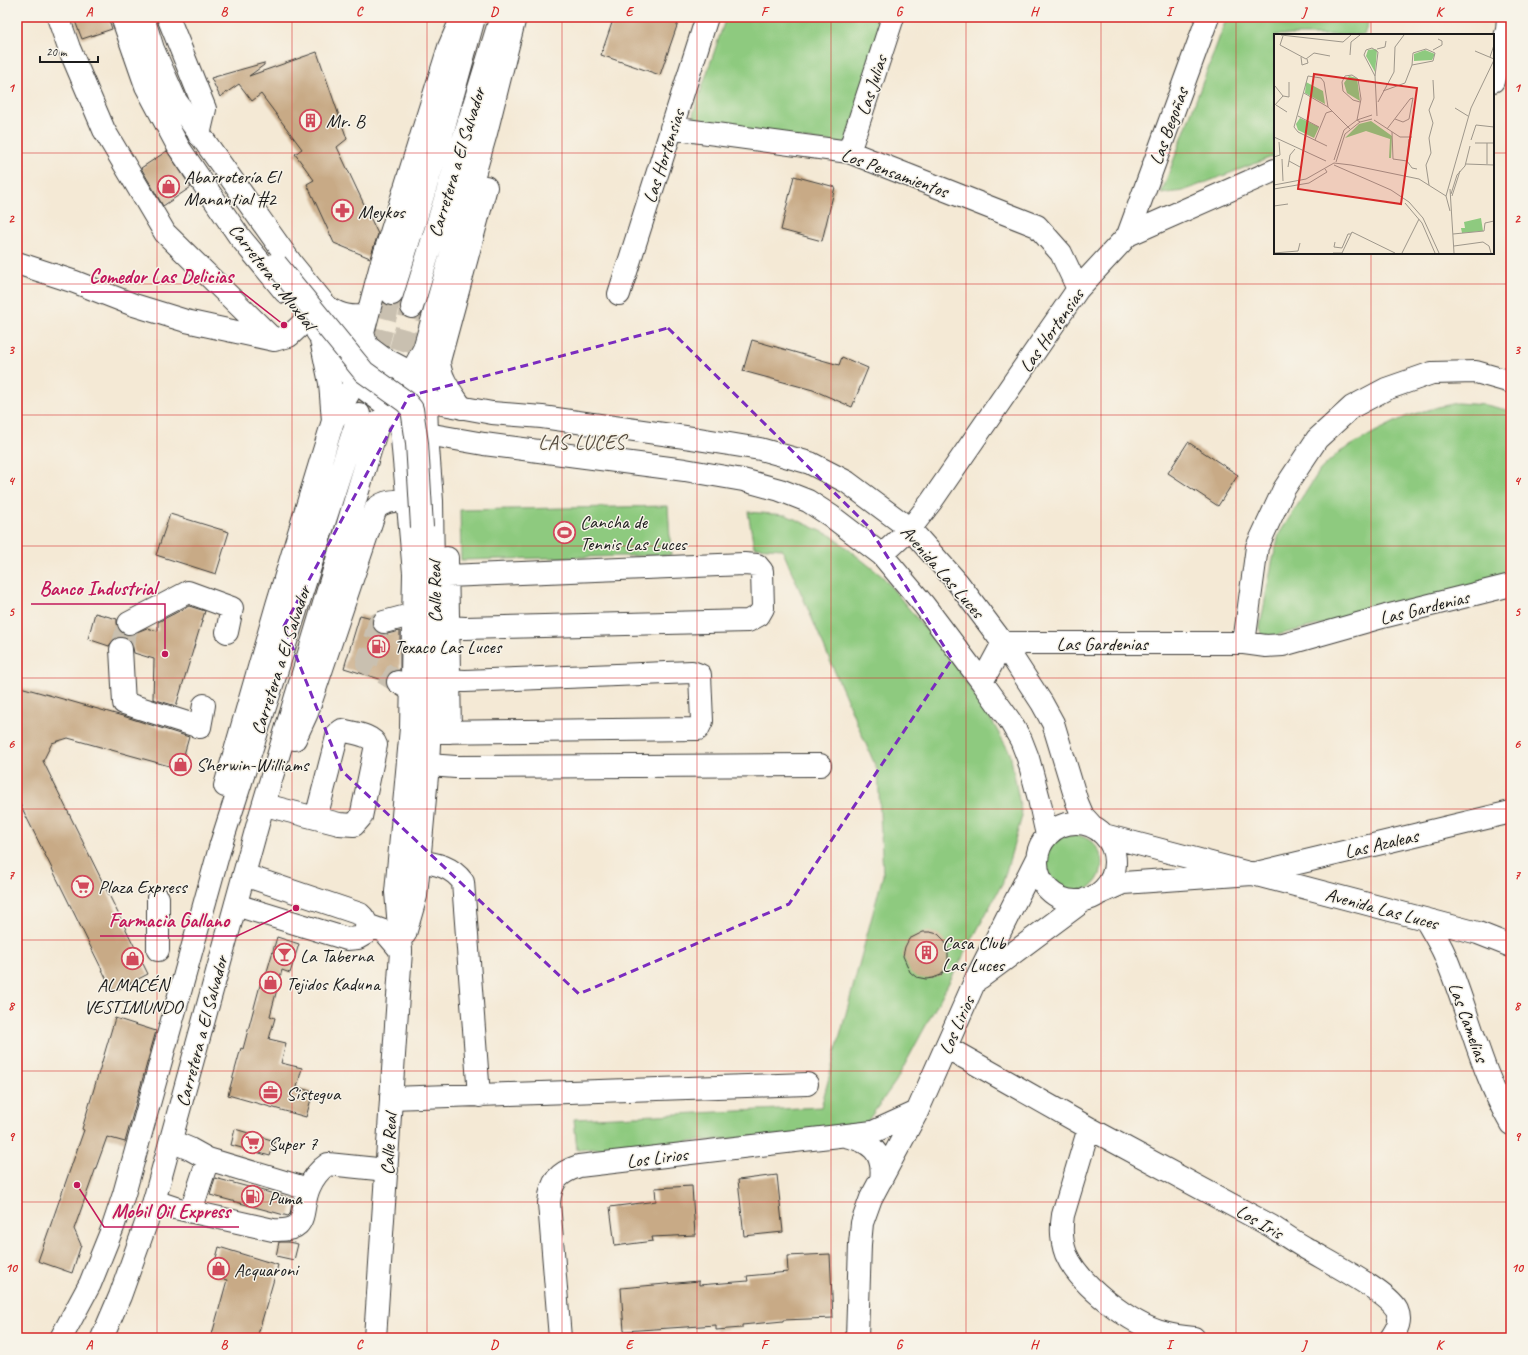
<svg xmlns="http://www.w3.org/2000/svg" width="1528" height="1355" viewBox="0 0 1528 1355" font-family="Caveat,sans-serif">
  <rect width="100%" height="100%" fill="#f7f3e8"/>
  <filter id="ink" filterUnits="userSpaceOnUse"><feTurbulence type="fractalNoise" baseFrequency=".025" numOctaves="2"/><feDisplacementMap in="SourceGraphic" scale="8" xChannelSelector="R" yChannelSelector="G"/><feConvolveMatrix kernelMatrix="1 2 1 2 8 2 1 2 1" color-interpolation-filters="sRGB"/></filter>
  <filter id="wash" filterUnits="userSpaceOnUse"><feTurbulence type="fractalNoise" baseFrequency=".012" numOctaves="4" result="noise"/><feDisplacementMap in="SourceGraphic" scale="16" xChannelSelector="R" yChannelSelector="G"/><feGaussianBlur stdDeviation="0.9" result="paint"/><feColorMatrix in="noise" values="0 0 0 0 0 0 0 0 0 0 0 0 0 0 0 0 0 1.4 0 .05"/><feComposite in="paint" operator="in"/></filter>
  <g filter="url(#wash)">
    <rect width="100%" height="100%" fill="#f4e9d5"/>
    <!-- green -->
    <path fill="#8eca7f" stroke="#55734e" d="M726,17H890L847,144L695,126L693,114Z
      M1227,17H1370L1364,35H1275V156L1183,191L1161,194Z
      M1457,403L1486,405L1511,411V578L1261,639L1260,627L1272,563L1279,534L1320,470L1338,453L1375,432L1405,417L1438,407Z
      M668,506L671,555L461,560L460,510Z
      M748,512L786,515L832,536L883,577L955,665L993,723L1010,753L1022,816L1003,882L896,1081L867,1122L824,1132L577,1150L574,1119L821,1107L883,875L878,772L782,549L754,547Z
      M1044 864a29 29 0 1 1 58 0a29 29 0 1 1-58 0Z"/>
    <g id="blocks">
      <!-- building -->
      <path fill="#c8aa86" d="M88,17H108L112,29L82,39L75,21Z
        M614,17H680L660,75L601,55Z
        M317,52L347,139L337,147L378,234L370,258L334,243L307,184L314,180L295,154L302,149L261,94L252,101L239,84L220,97L211,78L264,63V65L249,76Z
        M167,151L191,187L163,206L141,168Z
        M794,176L835,187L822,241L781,230Z
        M752,340L839,365L842,357L868,368L852,407L813,390L743,371Z
        M1188,442L1238,475L1218,506L1168,473Z
        M170,514L229,532L216,574L156,555Z
        M189,606L205,611L176,706L153,699L154,659L134,653L132,643L126,638L120,637L115,638L109,646L88,639L95,613L117,619V623L118,629L123,634L129,635L147,628L158,631V622Z
        M360,615L372,618V626L375,631L380,634H387L400,631V670L392,671L387,676L386,681L344,668Z
        M17,686L126,717L189,737L180,769L68,738L52,743L43,761L148,974L113,992L17,798Z
        M923,932H930L938,934L944,940L948,949V960L946,967L941,975L933,978L926,979L916,977L910,972L903,956L905,947L909,939Z
        M277,937L299,944L290,973L282,970L270,1016L275,1018L269,1039L286,1043L281,1063L302,1068L297,1087L313,1092L306,1117L228,1095L241,1048L243,1049L263,974L266,975Z
        M115,1018L156,1031L125,1142L107,1137L74,1229L81,1245L72,1273L38,1261L84,1130L82,1129Z
        M235,1129L275,1141L270,1156L231,1145Z
        M777,1175L783,1232L744,1236L738,1180Z
        M215,1178L293,1199L290,1214L288,1216L210,1195Z
        M692,1186L695,1235L652,1237L653,1241L615,1246L610,1207L656,1201L655,1188Z
        M279,1242H288L298,1244L294,1260L276,1256Z
        M219,1247L278,1265L257,1338H211L227,1280L211,1276Z
        M830,1254L833,1318L783,1320V1321L742,1325V1328L716,1330V1325L624,1331L621,1288L699,1281V1285L748,1281L747,1276L788,1272L787,1256Z"/>
    </g>
  </g>
  <g filter="url(#ink)">
    <use href="#blocks" fill-opacity="0" stroke="#3c3b38" stroke-width="1"/>
    <g fill="none" stroke-linecap="round" stroke-linejoin="round">
      <!-- minor-tunnel -->
      <path stroke="#c9c0b0" stroke-width="22" stroke-dasharray="22 11" stroke-linecap="butt" d="M384,622L379,623L367,663L398,682
        M121,649L129,623"/>
      <!-- highway-tunnel -->
      <path stroke="#c9c0b0" stroke-width="22" stroke-dasharray="22 11" stroke-linecap="butt" d="M391,382L412,307
        M359,414L392,294"/>
      <defs>
        <path id="minor" d="M58,17L69,48L104,130L165,233L274,340
          M168,17L205,109L199,135
          M1493,81L1507,30L1508,17
          M671,128L849,152L1037,226L1061,253L1078,289
          M849,152L893,17
          M1128,235L1208,17
          M17,263L75,282L134,305L186,321L274,340L289,336L301,325L306,318
          M619,294L707,17
          M426,401L492,413L542,417L692,438L760,449L810,463L847,482L910,529L958,583L1003,643L1042,703L1053,723L1077,802L1083,816L1093,827
          M427,434L484,444L685,470L743,480L780,490L808,501L831,516L882,555L924,605L982,682L1010,721L1021,740L1028,758L1039,799L1047,835
          M882,555L910,529L931,502L1078,289L1128,235L1275,170
          M447,558L450,732
          M447,576L744,564L757,565L762,571L763,608L759,615L748,621L465,628L448,627
          M384,622L414,614
          M129,623L188,592L232,608L227,632
          M1244,643L1257,547L1284,489L1317,439L1352,407L1386,389L1432,373L1476,372L1511,382
          M121,649L124,703L200,727L204,705
          M398,682L412,691
          M982,682L1003,643H1244L1266,646L1283,645L1386,616L1511,585
          M429,732L698,729L702,721L700,675L692,672L465,681L448,680
          M428,765L456,767L820,765
          M265,805L339,824L354,825L361,817L376,745C373,735 352,733 342,730L338,733L316,818
          M1037 862a39 39 0 1 1 78 0a39 39 0 1 1-78 0Z
          M1104,835L1478,933L1511,946
          M418,862C437,863 452,867 463,882L479,1096
          M1098,894L1123,883L1252,874L1511,812
          M158,898V950
          M236,905L347,939L358,938L365,934C367,925 367,920 360,914L244,875
          M1426,920C1432,931 1439,942 1444,953C1468,1009 1480,1070 1511,1124
          M367,925L384,931L401,951
          M980,978L1086,899
          M946,1047L1089,1128L1271,1226C1282,1233 1293,1241 1304,1247C1325,1260 1387,1291 1397,1310C1402,1321 1397,1329 1391,1338
          M391,1098L807,1084
          M1089,1128L1063,1215C1061,1228 1061,1241 1066,1254C1079,1285 1132,1325 1164,1333C1174,1336 1184,1337 1194,1338
          M845,1136C870,1141 885,1152 881,1180
          M171,1141L190,1149L208,1159L308,1189
          M154,1201L175,1208L273,1230C311,1232 299,1212 309,1188C313,1178 319,1170 328,1164L387,1170
          M191,1211L208,1159
          M560,1338L549,1203C551,1181 558,1173 579,1166L873,1132L917,1112
          M857,1338L860,1244L862,1223L871,1198L917,1112L975,981L1037,858"/>
        <path id="major" d="M122,17L146,86L179,148L239,236L285,292
          M143,17L153,49L176,101L292,264L367,356L426,401L427,434L432,501L434,641L428,765L416,896L405,934
          M317,332L355,382L389,407L399,418L401,427L414,573L411,728L396,892L401,951L375,1338"/>
        <path id="highway" d="M392,294L440,141L474,18
          M412,307L499,23
          M329,308C342,316 353,318 367,315
          M320,335L330,383L333,421
          M424,349L415,366L410,370H406L383,358L367,346L363,333L381,265L449,47L462,17
          M426,401L424,349L486,133L515,17
          M462,408C452,393 440,379 439,361L486,187
          M295,739L307,713L376,508C385,501 393,500 404,502L408,509
          M225,786L277,605L333,421L355,382
          M61,1338L90,1284L113,1227L124,1194L221,844L359,414
          M102,1338L120,1296L154,1201L260,816L379,421"/>
      </defs>
      <!-- minor casing -->
      <use href="#minor" stroke="#3c3b38" stroke-width="24"/>
      <!-- major casing -->
      <use href="#major" stroke="#3c3b38" stroke-width="24"/>
      <!-- highway casing -->
      <use href="#highway" stroke="#3c3b38" stroke-width="24"/>
      <!-- minor -->
      <use href="#minor" stroke="#fff" stroke-width="22"/>
      <!-- major -->
      <use href="#major" stroke="#fff" stroke-width="22"/>
      <!-- highway -->
      <use href="#highway" stroke="#fff" stroke-width="22"/>
      <defs>
        <path id="major-bridge" d="M276,264L364,372L406,402L412,409L417,443L422,527"/>
      </defs>
      <!-- major-bridge casing -->
      <use href="#major-bridge" stroke="#3c3b38" stroke-width="24" stroke-linecap="butt"/>
      <!-- major-bridge -->
      <use href="#major-bridge" stroke="#fff" stroke-width="22"/>
    </g>
  </g>
  <!-- marked area -->
  <path fill="none" stroke="#7b2cbf" stroke-width="3" stroke-dasharray="8 5" stroke-linejoin="round" d="M668,328L868,526L952,659L789,904L579,994L342,771L284,626L409,396Z"/>
  <!-- grid -->
  <path fill="none" stroke="#d62828" stroke-width="1" stroke-opacity="0.55" d="M157,17V1338M292,17V1338M427,17V1338M562,17V1338M697,17V1338M831,17V1338M966,17V1338M1101,17V1338M1236,17V1338M1371,17V35M17,153H1275M1493,153H1511M1371,253V1338M17,284H1511M17,415H1511M17,546H1511M17,678H1511M17,809H1511M17,940H1511M17,1071H1511M17,1202H1511"/>
  <!-- icons -->
  <defs>
    <symbol id="building-ring" viewBox="-11 -11 22 22"><circle r="9.5" fill="#f7f3e8" stroke="#d1495b" stroke-width="1.5"/><path d="M-4-6H4V6H1V3H-1V6H-4ZM-2.5-4.3h1.7v1.8h-1.7ZM.8-4.3h1.7v1.8H.8ZM-2.5-1h1.7V.8h-1.7ZM.8-1h1.7V.8H.8Z" fill="#d1495b"/></symbol>
    <symbol id="shop-ring" viewBox="-11 -11 22 22"><circle r="9.5" fill="#f7f3e8" stroke="#d1495b" stroke-width="1.5"/><path d="M-5-2.5h2.3a2.7 3.5 0 0 1 5.4 0H5L5.5 6h-11ZM-1.5-2.5h3a1.5 2.3 0 0 0-3 0Z" fill="#d1495b"/></symbol>
    <symbol id="pharmacy-ring" viewBox="-11 -11 22 22"><circle r="9.5" fill="#f7f3e8" stroke="#d1495b" stroke-width="1.5"/><path d="M-2-6h4v4h4v4h-4v4h-4v-4h-4v-4h4Z" fill="#d1495b"/></symbol>
    <symbol id="stadium-ring" viewBox="-11 -11 22 22"><circle r="9.5" fill="#f7f3e8" stroke="#d1495b" stroke-width="1.5"/><path d="M0-5a6.5 5 0 1 0 0 10a6.5 5 0 1 0 0-10ZM-3.5-1.8h7v3.6h-7Z" fill="#d1495b"/></symbol>
    <symbol id="fuel-ring" viewBox="-11 -11 22 22"><circle r="9.5" fill="#f7f3e8" stroke="#d1495b" stroke-width="1.5"/><path d="M-5.5-6h7V0h2V4h1.3V-2.5L3-4.5l.8-.8L6-3V5H2.5V1h-1V6h-7ZM-4.2-4.7v3.2H.2V-4.7Z" fill="#d1495b"/></symbol>
    <symbol id="supermarket-ring" viewBox="-11 -11 22 22"><circle r="9.5" fill="#f7f3e8" stroke="#d1495b" stroke-width="1.5"/><path d="M-6-5.5h2.5l.6 2H6L4.5 2H-2.5L-4.4-4H-6ZM-1.5 3.2a1.3 1.3 0 1 0 .1 0ZM3 3.2a1.3 1.3 0 1 0 .1 0Z" fill="#d1495b"/></symbol>
    <symbol id="bar-ring" viewBox="-11 -11 22 22"><circle r="9.5" fill="#f7f3e8" stroke="#d1495b" stroke-width="1.5"/><path d="M-6-5H6L.8 .8V4.5H3.5V6h-7V4.5H-.8V.8Z" fill="#d1495b"/></symbol>
    <symbol id="office-ring" viewBox="-11 -11 22 22"><circle r="9.5" fill="#f7f3e8" stroke="#d1495b" stroke-width="1.5"/><path d="M-6-3h4V-5.5h4V-3h4V5H-6ZM-1-4.5V-3h2v-1.5ZM-6 0V1H6V0Z" fill="#d1495b"/></symbol>
  </defs>
  <g fill-rule="evenodd">
    <use href="#building-ring" x="298" y="108" width="25" height="25"/>
    <use href="#shop-ring" x="156" y="174" width="25" height="25"/>
    <use href="#pharmacy-ring" x="330" y="198" width="25" height="25"/>
    <use href="#stadium-ring" x="552" y="520" width="25" height="25"/>
    <use href="#fuel-ring" x="366" y="634" width="25" height="25"/>
    <use href="#shop-ring" x="168" y="752" width="25" height="25"/>
    <use href="#supermarket-ring" x="70" y="874" width="25" height="25"/>
    <use href="#building-ring" x="914" y="940" width="25" height="25"/>
    <use href="#bar-ring" x="272" y="942" width="25" height="25"/>
    <use href="#shop-ring" x="120" y="946" width="25" height="25"/>
    <use href="#shop-ring" x="258" y="970" width="25" height="25"/>
    <use href="#office-ring" x="258" y="1080" width="25" height="25"/>
    <use href="#supermarket-ring" x="240" y="1130" width="25" height="25"/>
    <use href="#fuel-ring" x="240" y="1184" width="25" height="25"/>
    <use href="#shop-ring" x="206" y="1256" width="25" height="25"/>
  </g>
  <g text-anchor="middle" stroke-width="3" stroke-linejoin="round" paint-order="stroke">
    <!-- street labels -->
    <g font-size="19" fill="#1c1c1c" stroke="#f7f3e8">
      <text transform="translate(871 85) rotate(-72)" y="7">Las Julias</text>
      <text transform="translate(1168 126) rotate(-70)" y="7">Las Begoñas</text>
      <text transform="translate(663 156) rotate(-72)" y="7">Las Hortensias</text>
      <text transform="translate(456 162) rotate(-73)" y="7">Carretera a El Salvador</text>
      <text transform="translate(895 172) rotate(20)" y="7">Los Pensamientos</text>
      <text transform="translate(273 276) rotate(52)" y="7">Carretera a Muxbal</text>
      <text transform="translate(1051 330) rotate(-55)" y="7">Las Hortensias</text>
      <text transform="translate(943 571) rotate(49)" y="7">Avenida Las Luces</text>
      <text transform="translate(434 592) rotate(-91)" y="7">Calle Real</text>
      <text transform="translate(1424 607) rotate(-14)" y="7">Las Gardenias</text>
      <text x="1102" y="650">Las Gardenias</text>
      <text transform="translate(280 660) rotate(-72)" y="7">Carretera a El Salvador</text>
      <text transform="translate(1381 843) rotate(-13)" y="7">Las Azaleas</text>
      <text transform="translate(1382 908) rotate(15)" y="7">Avenida Las Luces</text>
      <text transform="translate(1469 1022) rotate(70)" y="7">Las Camelias</text>
      <text transform="translate(956 1025) rotate(-66)" y="7">Los Lirios</text>
      <text transform="translate(201 1031) rotate(-75)" y="7">Carretera a El Salvador</text>
      <text transform="translate(388 1144) rotate(-87)" y="7">Calle Real</text>
      <text transform="translate(657 1157) rotate(-7)" y="7">Los Lirios</text>
      <text transform="translate(1260 1221) rotate(30)" y="7">Los Iris</text>
    </g>
    <!-- poi labels -->
    <g font-size="19" fill="#1c1c1c" stroke="#f7f3e8" text-anchor="start">
      <text x="326" y="127">Mr. B</text>
      <text x="184" y="183">Abarrotería El<tspan x="184" dy="22">Manantial #2</tspan></text>
      <text x="358" y="218">Meykos</text>
      <text x="580" y="528">Cancha de<tspan x="580" dy="22">Tennis Las Luces</tspan></text>
      <text x="394" y="653">Texaco Las Luces</text>
      <text x="196" y="771">Sherwin-Williams</text>
      <text x="98" y="893">Plaza Express</text>
      <text x="942" y="949">Casa Club<tspan x="942" dy="22">Las Luces</tspan></text>
      <text x="300" y="962">La Taberna</text>
      <text x="286" y="990">Tejidos Kaduna</text>
      <text x="133" y="991" text-anchor="middle">ALMACÉN<tspan x="133" dy="22">VESTIMUNDO</tspan></text>
      <text x="286" y="1100">Sistegua</text>
      <text x="268" y="1150">Super 7</text>
      <text x="268" y="1204">Puma</text>
      <text x="234" y="1276">Acquaroni</text>
    </g>
    <!-- neighbourhood labels -->
    <g font-size="20" letter-spacing="1" fill="#584e41" stroke="#f7f3e8">
      <text x="582" y="449">LAS LUCES</text>
    </g>
  </g>
  <!-- overview -->
  <g transform="translate(1274 34)">
    <rect width="220" height="220" fill="#f4e9d5"/>
    <path d="M101,15L103,16L101,38L92,22L94,16ZM151,16L161,20L158,26L140,27V20ZM75,42L83,44L86,67L73,59L70,49ZM32,48L49,57L51,70L31,59ZM26,84L45,93L40,104L24,96L22,90ZM97,87L118,102L117,124H115L116,105L92,97L71,104L85,90ZM207,184L209,197L188,199L187,194H191L190,188Z" fill="#8eca7f"/>
    <path fill="none" stroke="#9e978b" stroke-width="1" d="M7,1L69,8L77,1M9,2L6,11L32,25L40,19L56,22M103,15L111,13L112,7M159,16L168,11V7L164,5M201,17L220,25M76,21L77,8L86,1M27,23L28,31L34,29L33,25M216,23L220,11M101,42L90,21L92,16L98,14L104,18L101,42L103,82M1,52L9,62L15,63V48M109,57L131,49L138,31L139,19L152,15L161,19L159,27L138,31M30,59L54,73M86,68L79,66L69,57L68,48L71,42L78,41L84,45L87,65L83,86L86,88M104,68L120,38L121,13L130,1M2,71L13,78M0,72L9,62M181,74L194,82M24,82L45,93M100,86L126,103H138M113,95L136,65L139,64L135,85L129,88L121,85M118,98L119,125L133,127M0,103L52,127M135,105L133,127L138,134L143,135M41,106L52,79L58,77M197,106L202,91L220,93M201,109H220M53,112L24,98L20,93L34,42L47,44L50,48L54,73L76,95M0,123L6,121L5,108M8,125L9,147M60,126L70,96L83,86L98,81M15,127L26,133M62,128L71,100L86,88L98,85M192,130L220,131M213,130V109M60,131L117,156L135,168L149,184L165,219M14,133L16,121L21,115M0,151L32,145L60,129L77,131L145,145L172,162L176,177M155,151L152,131L157,119L155,104L159,89L155,76L160,64L159,46M0,155L35,149L53,138L51,135M176,155L180,219M177,160L183,141L191,132L196,112M172,162L197,74L220,26M178,162L186,137M131,169L148,189L161,219M0,172L14,170M179,200L210,197L211,189L220,187M61,208L60,213L68,214L74,200H77M180,212L209,208L215,212L217,219M0,219L24,217L26,209M59,219H68L78,198L121,219M128,219L145,185"/>
    <path fill="#d62828" fill-opacity="0.15" stroke="#d62828" stroke-width="2" d="M40,40L143,54L127,170L24,155Z"/>
    <rect width="220" height="220" fill="none" stroke="#1c1c1c" stroke-width="2"/>
  </g>
  <!-- callouts -->
  <path fill="none" stroke="#c2185b" stroke-width="1.5" d="M284 325L242 292H81M165 654L165 604H31M296 908L237 936H100M77 1185L104 1227H239"/>
  <g fill="#c2185b" stroke="#f7f3e8" stroke-width="1.5">
    <circle cx="284" cy="325" r="4"/>
    <circle cx="165" cy="654" r="4"/>
    <circle cx="296" cy="908" r="4"/>
    <circle cx="77" cy="1185" r="4"/>
  </g>
  <g font-size="20" text-anchor="middle" font-weight="bold" fill="#c2185b" stroke="#f7f3e8" stroke-width="3" stroke-linejoin="round" paint-order="stroke">
    <text x="161" y="283">Comedor Las Delicias</text>
    <text x="98" y="595">Banco Industrial</text>
    <text x="169" y="927">Farmacia Gallano</text>
    <text x="171" y="1218">Mobil Oil Express</text>
  </g>
  <!-- margin -->
  <rect width="1528" height="1355" fill="none" stroke="#f7f3e8" stroke-width="44"/>
  <!-- scale -->
  <path d="M40 56v6h58v-6" fill="none" stroke="#1c1c1c" stroke-width="2"/>
  <text x="46" y="56" font-size="12" fill="#1c1c1c" stroke="#f7f3e8" stroke-width="3" paint-order="stroke">20 m</text>
  <rect x="22" y="22" width="1484" height="1311" fill="none" stroke="#d62828" stroke-width="1.5"/>
  <g font-size="13" text-anchor="middle" font-weight="bold" fill="#d62828">
    <text x="89" y="16">A</text>
    <text x="224" y="16">B</text>
    <text x="359" y="16">C</text>
    <text x="494" y="16">D</text>
    <text x="629" y="16">E</text>
    <text x="764" y="16">F</text>
    <text x="899" y="16">G</text>
    <text x="1034" y="16">H</text>
    <text x="1169" y="16">I</text>
    <text x="1304" y="16">J</text>
    <text x="1439" y="16">K</text>
    <text x="11" y="92">1</text>
    <text x="1517" y="92">1</text>
    <text x="11" y="223">2</text>
    <text x="1517" y="223">2</text>
    <text x="11" y="354">3</text>
    <text x="1517" y="354">3</text>
    <text x="11" y="485">4</text>
    <text x="1517" y="485">4</text>
    <text x="11" y="616">5</text>
    <text x="1517" y="616">5</text>
    <text x="11" y="748">6</text>
    <text x="1517" y="748">6</text>
    <text x="11" y="879">7</text>
    <text x="1517" y="879">7</text>
    <text x="11" y="1010">8</text>
    <text x="1517" y="1010">8</text>
    <text x="11" y="1141">9</text>
    <text x="1517" y="1141">9</text>
    <text x="11" y="1272">10</text>
    <text x="1517" y="1272">10</text>
    <text x="89" y="1349">A</text>
    <text x="224" y="1349">B</text>
    <text x="359" y="1349">C</text>
    <text x="494" y="1349">D</text>
    <text x="629" y="1349">E</text>
    <text x="764" y="1349">F</text>
    <text x="899" y="1349">G</text>
    <text x="1034" y="1349">H</text>
    <text x="1169" y="1349">I</text>
    <text x="1304" y="1349">J</text>
    <text x="1439" y="1349">K</text>
  </g>
</svg>
